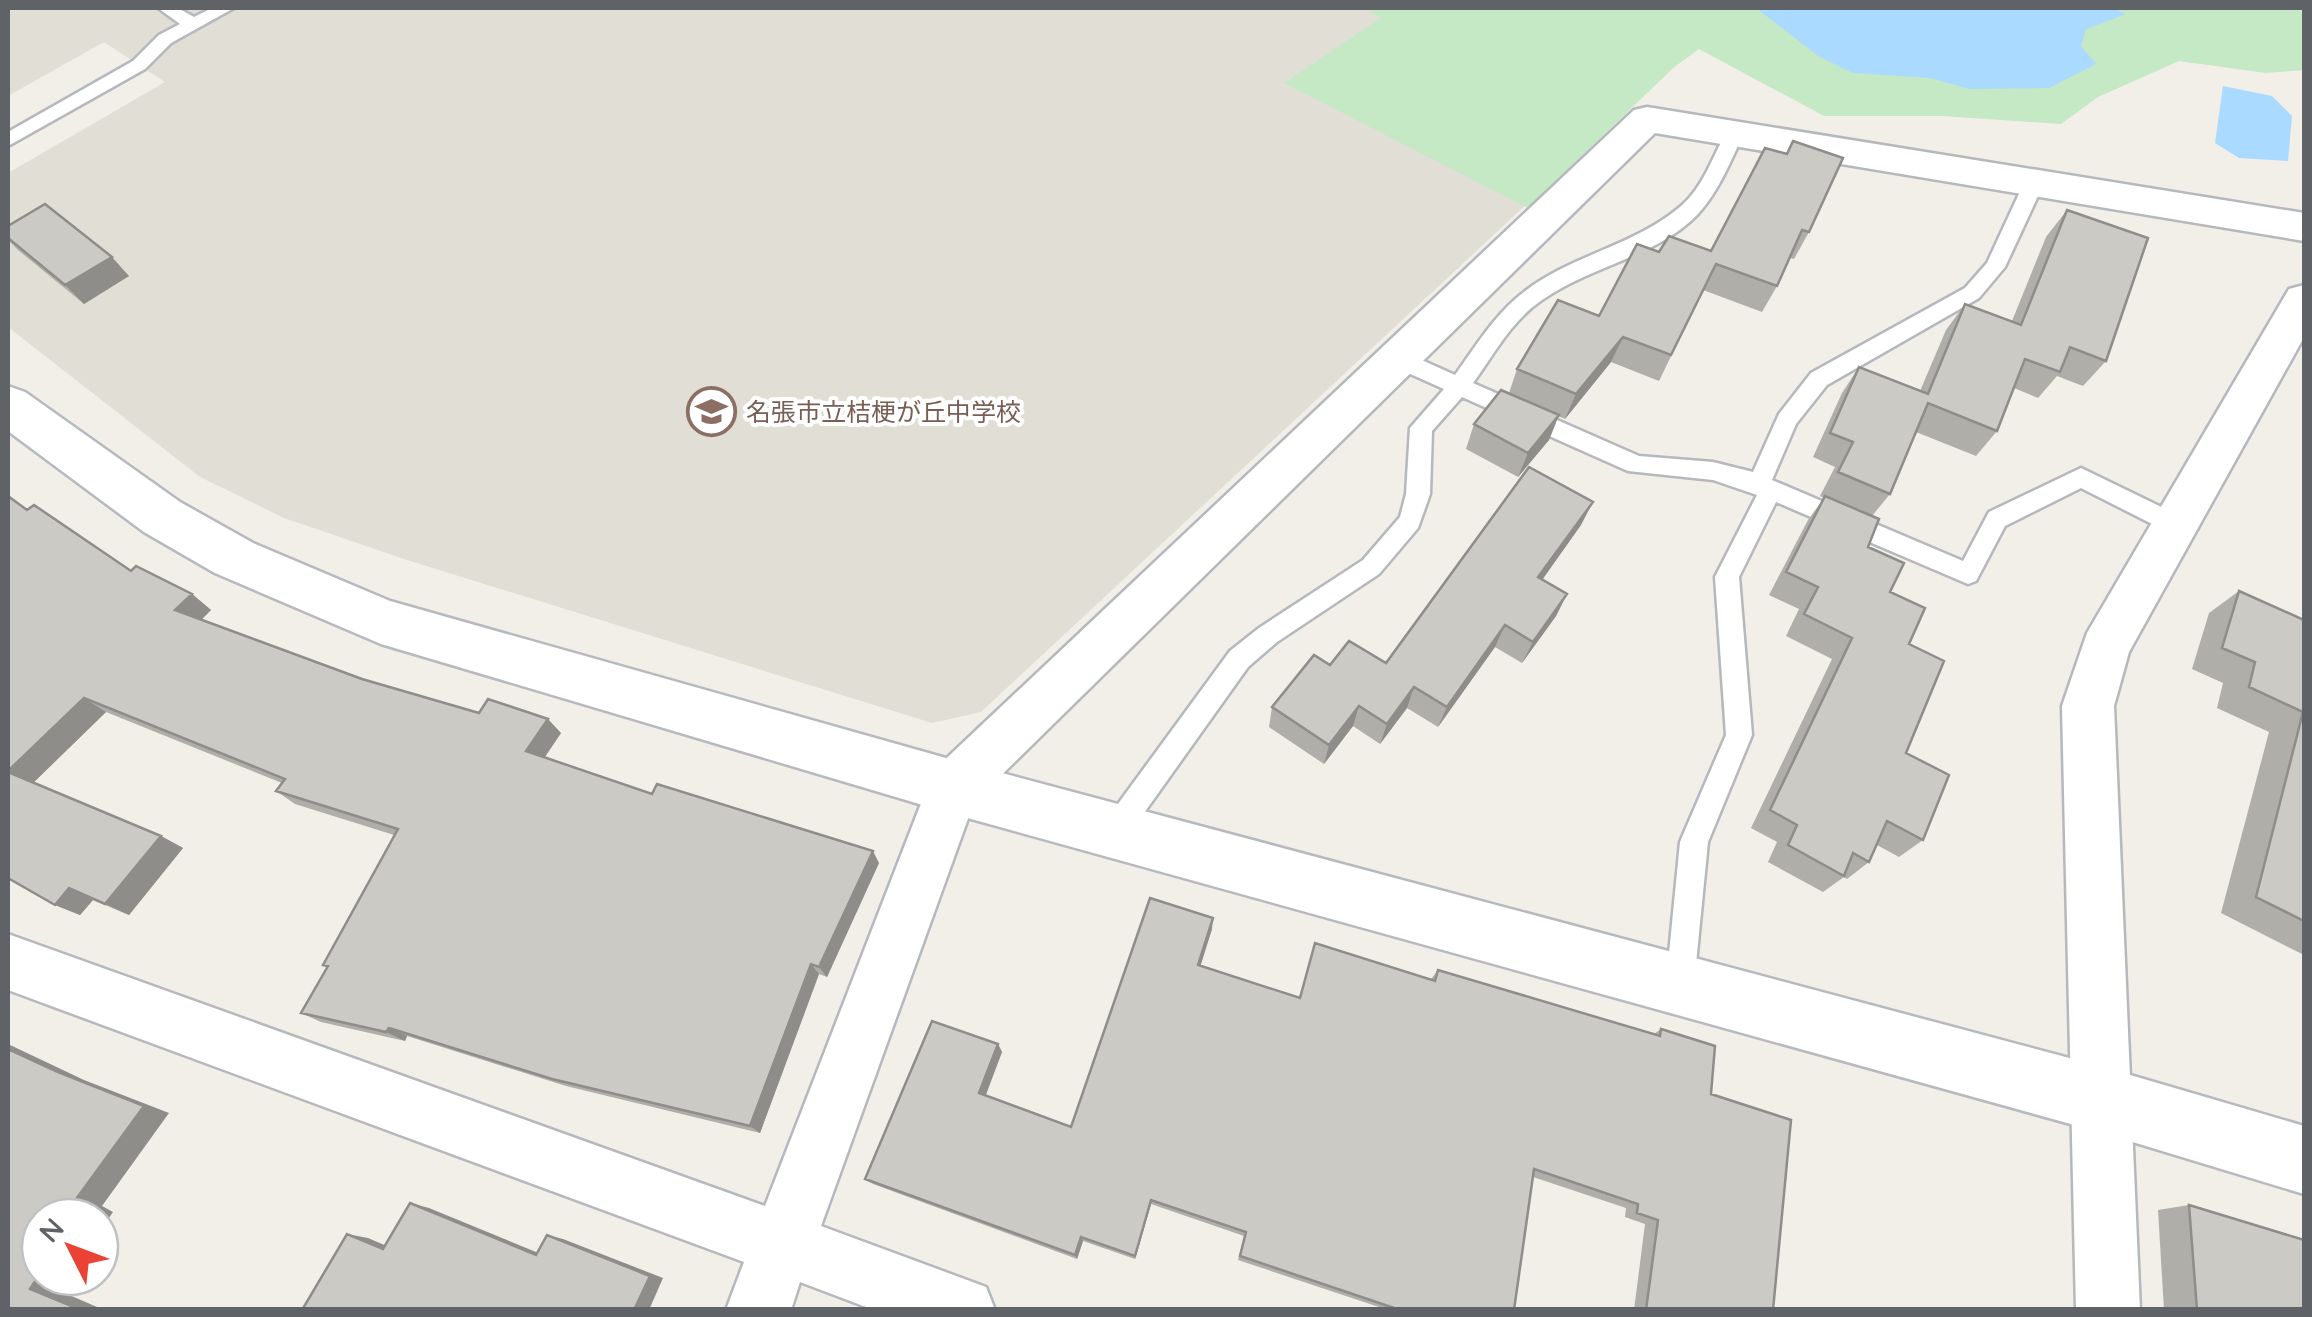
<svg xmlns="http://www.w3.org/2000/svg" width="2312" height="1317" viewBox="0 0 2312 1317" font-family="Quicksand,'Noto Sans JP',sans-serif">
  <rect width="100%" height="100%" fill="#f1efe8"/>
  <!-- education -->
  <path fill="#e1ded6" d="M8,8H1364L1381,18L1540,8L1673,68L981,712L932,723L407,560L284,518L200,477L8,327V173L165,82L104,42L8,96Z"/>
  <!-- green -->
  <path fill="#c5e8c5" d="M1364,8H2304V70L2266,73L2179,61L2098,97L2061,124L1942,116H1824L1699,49L1673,68L1528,208L1284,83L1381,18Z"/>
  <!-- water -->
  <path fill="#aadaff" d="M1756,8H2112L2126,14L2086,29L2081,46L2096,64L2049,88L1969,89L1930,78L1853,73L1818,56Z
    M2223,86L2272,96L2292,116L2288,161L2239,158L2215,143Z"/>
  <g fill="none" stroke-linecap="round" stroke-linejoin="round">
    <defs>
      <path id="lane" d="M158,8H178L194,17L212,8H234L171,43L145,69L8,146V132L133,61L159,35L180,24Z
        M1735,127L1744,133C1731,160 1719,191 1698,214C1657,257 1590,266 1542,300C1512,320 1494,354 1473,383L1639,456L1713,462L1753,472L1779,414L1811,373L1965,288L1987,263L2024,183L2034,176L2044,183L2005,267L1979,298L1827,385L1796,424L1772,480L1963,561L1989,512L2081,468L2182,517L2186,524L2182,531H2166L2081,488L2005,526L1976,581L1968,584L1776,502L1739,577L1752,735L1708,842L1694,984L1690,994L1680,998L1670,994L1666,984L1680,842L1726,735L1715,577L1757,495L1713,480L1628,471L1462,397L1432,431L1430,494L1418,528L1379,574L1277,642L1248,667L1124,841L1114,845L1104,841L1101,832L1104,823L1230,651L1259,628L1363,560L1400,517L1406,494L1410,428L1444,389L1390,365L1387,359L1390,353H1406L1455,375C1476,346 1495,314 1524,292C1571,255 1634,246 1680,207C1704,187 1713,155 1728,129Z"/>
      <path id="street" d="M1647,107L2304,213V241L1655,133L974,802L821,1226L986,1287L995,1310H874L800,1282L791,1310H726L744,1262L8,990V934L765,1206L934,770L1634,110Z
        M2304,285V337L2129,652L2114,706L2140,1310H2076L2062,706L2087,633L2289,289Z"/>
      <path id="secondary" d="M8,386L25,392L180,502L253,543L390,601L953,760L2103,1067L2304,1126V1194L2103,1133L953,814L381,644L215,573L144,532L8,431Z"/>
    </defs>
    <!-- lane casing -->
    <use href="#lane" stroke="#b5b8bc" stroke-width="5"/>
    <!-- street casing -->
    <use href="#street" stroke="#b5b8bc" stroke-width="5"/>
    <!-- secondary casing -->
    <use href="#secondary" stroke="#b6babf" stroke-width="5"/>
    <!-- lane -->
    <use href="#lane" fill="#fff" fill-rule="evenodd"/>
    <!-- street -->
    <use href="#street" fill="#fff" fill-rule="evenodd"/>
    <!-- secondary -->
    <use href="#secondary" fill="#fff" fill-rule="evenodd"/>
  </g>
  <!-- wall -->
  <path fill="#afaea9" d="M1765,148L1809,232L1794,259L1790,258L1777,286L1762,312L1703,290L1659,381L1611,362L1565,419L1558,416L1549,440L1518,477L1466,449L1474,424L1509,393L1517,369L1599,316L1659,252L1711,251Z
    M2067,210L2106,361L2083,386L2057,376L2038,398L2014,388L1997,431L1976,456L1916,432L1890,494L1872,516L1868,547L1890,592L1909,644L1906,753L1923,840L1899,857L1877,845L1869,862L1847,879L1844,877L1823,892L1768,862L1777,842L1751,828L1832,659L1786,636L1799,609L1769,595L1808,520L1824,498L1820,496L1835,467L1813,457L1842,393L1859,367L1920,391L1946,330L1965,304L2012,321L2046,237Z
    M8,226L129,276L84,304L18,250L8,240Z
    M27,510L131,571L192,594L211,610L201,620L362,679L479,713L561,733L545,757L652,794L879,863L827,977L819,974L760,1133L566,1086L407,1036L405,1041L321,1022L301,1013L327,968L323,965L394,835L295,804L276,791L282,783L106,712L33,783L161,836L183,848L129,915L93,900L80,915L55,905L8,878Z
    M1581,525L1542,579L1567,594L1556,616L1522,663L1495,647L1438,727L1407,708L1380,744L1353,726L1324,764L1269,727L1272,707L1330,665L1386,663Z
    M2239,591L2304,620V955L2221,913L2269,732L2217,708L2223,683L2192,669L2209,613Z
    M1212,929L1200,965L1299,998L1315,943L1431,979L1438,970L1654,1034L1661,1029L1711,1094L1773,1310H1634L1645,1224L1625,1217L1626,1208L1533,1177L1514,1310H1388L1238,1260L1244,1236L1151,1204L1135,1259L1083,1241L1077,1259L873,1184L865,1179L998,1044L1002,1052L985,1095L1071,1127Z
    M2189,1205L2304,1239V1310H2164L2158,1210Z"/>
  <!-- shaded-wall -->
  <path fill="#8f8d8a" d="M112,257L129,276L84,304L65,285Z
    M1623,337L1611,362L1565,419L1576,394Z
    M1559,415L1549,440L1518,477L1528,453Z
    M1593,502L1581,525L1528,600L1538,577Z
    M192,594L211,610L195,626L175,610Z
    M1567,594L1556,616L1522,663L1533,642Z
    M1505,625L1495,647L1438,727L1447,707Z
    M1414,687L1407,708L1380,744L1387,724Z
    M84,698L106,712L31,785L8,772Z
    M1359,706L1353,726L1324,764L1329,745Z
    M548,719L561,733L540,764L526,751Z
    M161,836L183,848L129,915L105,904Z
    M873,851L879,863L827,977L819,967Z
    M69,888L93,900L80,915L55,905Z
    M1213,918L1212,929L1198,974V965Z
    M811,964L819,974L760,1133L750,1126Z
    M389,1028L407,1036L405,1041L386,1032Z
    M8,1044L84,1080L169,1113L102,1206L113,1212L100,1231V1217H79L74,1202L58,1072L8,1049Z
    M998,1044L1002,1052L984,1100L979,1093Z
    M1151,1200V1204L1135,1259V1256Z
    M410,1203L429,1208L553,1259L536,1255Z
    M347,1234L368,1238L403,1253L383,1249Z
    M547,1235L563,1239L663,1278L649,1310H634Z
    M1081,1237L1083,1241L1077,1259L1075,1255Z
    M40,1274V1277H69L60,1291L104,1310H81L30,1289Z"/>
  <!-- building -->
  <path fill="#cccac5" stroke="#8f8d8a" stroke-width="2.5" d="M1793,141L1843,158L1809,232L1802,230L1777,286L1716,264L1671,355L1623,337L1576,394L1517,369L1558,300L1599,316L1637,244L1659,252L1669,236L1711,251L1765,148L1787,154Z
    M45,204L112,257L65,285L8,238V226Z
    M2067,210L2148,238L2106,361L2070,347L2060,372L2025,359L1997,431L1928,403L1890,494L1838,472L1853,442L1830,433L1859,367L1928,394L1965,304L2021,325Z
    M1501,390L1559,415L1528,453L1474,424Z
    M1529,467L1593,502L1538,577L1567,594L1533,642L1505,625L1447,707L1414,687L1387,724L1359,706L1329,745L1272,707L1314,655L1330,665L1349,641L1386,663Z
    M8,496L27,510L34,505L131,571L136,566L192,594L175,610L362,679L479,713L488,699L548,719L526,751L652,794L657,784L873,851L819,967L811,964L750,1126L552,1079L389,1028L386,1032L301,1013L328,966L323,965L398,829L276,791L285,779L84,698L8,771Z
    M1825,496L1879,519L1868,547L1904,563L1890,592L1925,608L1909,644L1944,661L1906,753L1949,775L1923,840L1887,821L1869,862L1853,853L1844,876L1788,845L1797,825L1770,810L1852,638L1804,614L1818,587L1786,572Z
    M2239,591L2304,620V921L2256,897L2303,712L2249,687L2255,662L2222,648Z
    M8,772L161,836L105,904L69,888L55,905L8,878Z
    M1150,898L1213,918L1198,965L1300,998L1315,943L1435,981L1438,970L1660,1036L1661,1029L1715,1046L1711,1094L1791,1120L1773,1310H1646L1658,1220L1637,1213L1638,1204L1534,1169L1514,1310H1400L1240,1256L1246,1232L1151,1200L1135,1256L1081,1237L1075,1255L865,1179L932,1021L998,1044L979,1093L1071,1127Z
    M8,1049L58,1072L144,1106L74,1202L86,1207L79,1217H40V1274L30,1289L81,1310H8Z
    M410,1203L536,1255L547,1235L650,1276L634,1310H302L347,1234L383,1249Z
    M2189,1205L2304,1240V1310H2197Z"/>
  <!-- icons -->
  <defs>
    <symbol id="school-ring" viewBox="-11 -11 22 22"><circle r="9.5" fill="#fff" stroke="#8d6e63" stroke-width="1.5"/><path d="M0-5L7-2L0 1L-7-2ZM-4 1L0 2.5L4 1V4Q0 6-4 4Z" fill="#8d6e63"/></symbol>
  </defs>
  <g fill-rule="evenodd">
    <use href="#school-ring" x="684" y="384" width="55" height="55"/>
  </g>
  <g text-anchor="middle" stroke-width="8" stroke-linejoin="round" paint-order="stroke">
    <!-- education labels -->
    <g font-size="25" fill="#785e54" stroke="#fff" text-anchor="start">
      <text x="746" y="421">名張市立桔梗が丘中学校</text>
    </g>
  </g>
  <!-- border -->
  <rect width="2312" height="1317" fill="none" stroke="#5f6368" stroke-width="20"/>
  <!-- north arrow -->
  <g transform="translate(70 1247) rotate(312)"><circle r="48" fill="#ffffff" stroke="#bfc1c3" stroke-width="2.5"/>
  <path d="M0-8L18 38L0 25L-18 38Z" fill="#ea4335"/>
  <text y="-15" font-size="28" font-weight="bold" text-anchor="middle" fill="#5f6368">N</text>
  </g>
</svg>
